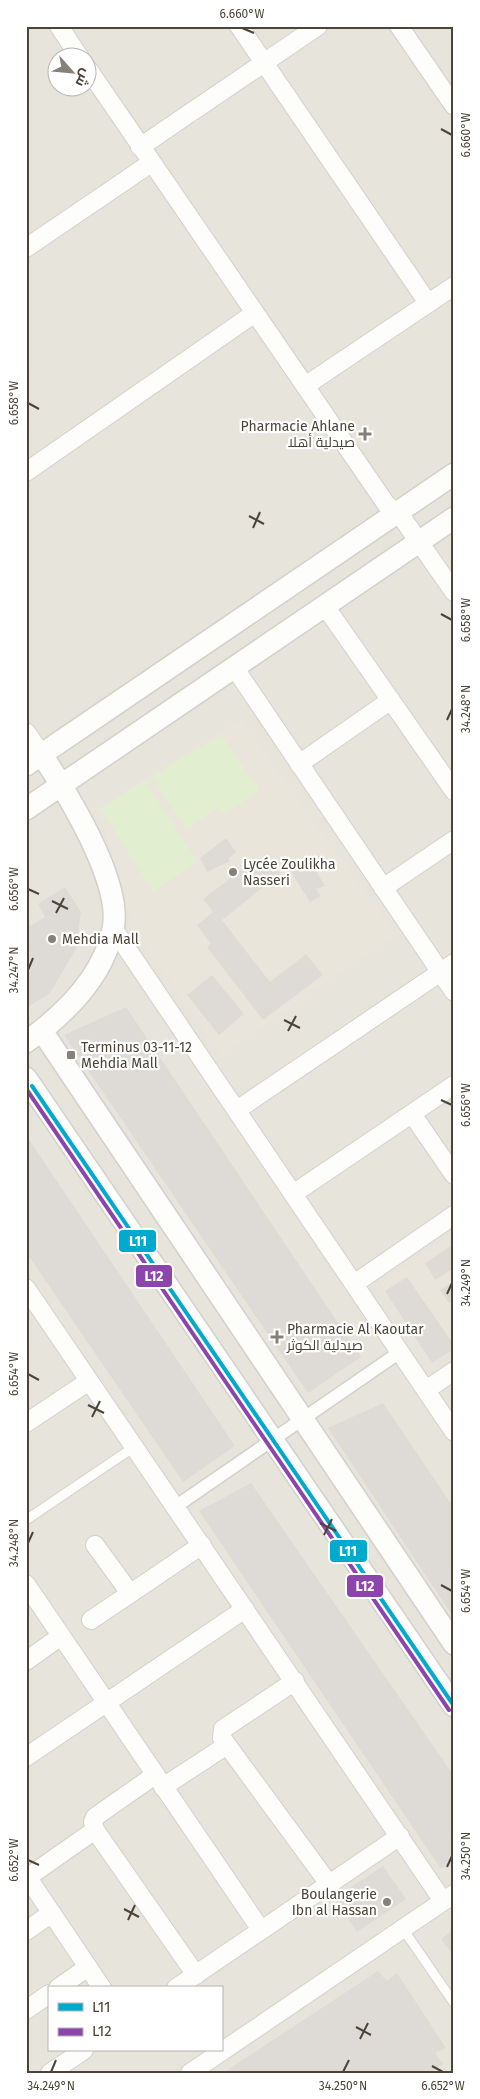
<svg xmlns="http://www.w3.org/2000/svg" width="480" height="2099" viewBox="0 0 480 2099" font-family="'Fira Sans',Cairo,sans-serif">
  <rect width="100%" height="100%" fill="#f4f2ee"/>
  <!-- residential -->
  <path fill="#e7e4dc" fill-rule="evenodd" d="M26,26H454V2073H26ZM58,58H88V88H58ZM49,1988H221V2050H49Z"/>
  <!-- education -->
  <path fill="#eae5da" d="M240,720L394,935L222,1054L138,935L97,809Z
    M454,1233V1349L432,1363L380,1283Z"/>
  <!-- green -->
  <path fill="#e1eecf" d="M221,735L260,790L224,814L219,807L186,829L152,777Z
    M145,781L197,861L153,892L101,809Z"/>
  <!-- building -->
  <path fill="#dedbd6" d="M226,838L236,852L228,859L230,861L207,872L200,858Z
    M256,859L263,865L270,860L280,874L222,920L270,982L306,954L323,975L263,1020L207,947L211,944L197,925L213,912L203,899Z
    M302,865L305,870L313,866L325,886L316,889L321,896L310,902L291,872Z
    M65,887L81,912L76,949L50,993L26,1008V929L45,917L38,904Z
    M212,975L244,1014L219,1035L187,995Z
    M126,1007L361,1357L308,1393L64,1035Z
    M26,1135L235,1446L183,1482L26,1252Z
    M454,1244V1268L435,1280L425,1263Z
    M407,1277L454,1345V1349L432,1363L385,1291Z
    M454,1281V1301L449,1303L440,1290Z
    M383,1403L454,1508V1618L328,1428Z
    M251,1483L454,1776V1860L441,1869L199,1511Z
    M383,1866L406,1899L357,1932L334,1898Z
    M454,1929V1956L441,1939Z
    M378,1971L387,1981L397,1973L446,2048L435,2053L443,2064L430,2073H223Z"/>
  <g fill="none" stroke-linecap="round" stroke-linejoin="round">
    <defs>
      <path id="service" d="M26,1520L134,1447
        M403,1929L454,2003"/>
      <path id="pedestrian" d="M175,1507L400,1352"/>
      <path id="minor" d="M59,26L80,58
        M239,26L428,303
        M399,26L454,106
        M88,69L386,504L403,519L454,592
        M140,147L318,26
        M26,248L151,163
        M305,386L454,286
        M26,472L255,313
        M325,606L454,791
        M234,667L454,992
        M26,732L42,755
        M299,764L391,700
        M383,888L454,840
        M113,928L454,1432
        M237,1110L454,963
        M412,1114L454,1175
        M293,1194L454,1085
        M354,1284L454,1215
        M26,1288L443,1901
        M426,1390L454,1371
        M26,1423L89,1381
        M95,1545L130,1593
        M26,1584L261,1930
        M91,1620L202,1545
        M26,1661L61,1636
        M295,1681L223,1729L222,1738L329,1884
        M26,1757L245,1609
        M155,1775L95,1817L93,1822L95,1830L196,1975
        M163,1787L227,1745
        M26,1875L102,1988
        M28,1877L95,1830
        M26,1931L52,1913
        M58,1988L88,1967
        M176,1988L400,1836
        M26,2010L49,1994
        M50,2073L84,2050
        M190,2073L454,1894"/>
      <path id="tertiary" d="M26,765L454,474
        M26,809L454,518
        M42,1031L454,1644
        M26,1042C64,1015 103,977 113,929C123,883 67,793 42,755
        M26,1078L454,1706"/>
    </defs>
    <!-- service casing -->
    <use href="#service" stroke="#d2d0cb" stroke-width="11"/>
    <!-- pedestrian casing -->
    <use href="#pedestrian" stroke="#d2d0cb" stroke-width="15"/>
    <!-- minor casing -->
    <use href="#minor" stroke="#d2d0cb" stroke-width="20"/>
    <!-- tertiary casing -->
    <use href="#tertiary" stroke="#d2d0cb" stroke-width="24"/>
    <!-- service -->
    <use href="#service" stroke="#fdfdfc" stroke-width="9"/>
    <!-- pedestrian -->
    <use href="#pedestrian" stroke="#fdfdfc" stroke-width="12"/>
    <!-- minor -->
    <use href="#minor" stroke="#fdfdfc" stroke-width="18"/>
    <!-- tertiary -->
    <use href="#tertiary" stroke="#fdfdfc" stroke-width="21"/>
    <defs>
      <path id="bus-1" d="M32,1086L454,1706"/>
      <path id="bus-2" d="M27,1090L449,1710"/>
    </defs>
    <!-- bus-1 casing -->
    <use href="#bus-1" stroke="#fff" stroke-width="8"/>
    <!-- bus-2 casing -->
    <use href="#bus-2" stroke="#fff" stroke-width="8"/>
    <!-- bus-1 -->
    <use href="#bus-1" stroke="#00a9ce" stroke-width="4"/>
    <!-- bus-2 -->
    <use href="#bus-2" stroke="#8e44ad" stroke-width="4"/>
  </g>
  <!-- ticks -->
  <path fill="none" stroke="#4b4439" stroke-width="2" d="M242,28L254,33M441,129L452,135M28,403L39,409M249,516L264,524M253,528L260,512M441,614L452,620M447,720L452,709M28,889L39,894M52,901L68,909M56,913L64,898M28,970L33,958M284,1020L300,1028M288,1031L296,1016M441,1100L452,1105M447,1294L452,1283M28,1374L39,1380M88,1405L104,1413M92,1417L100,1401M320,1523L336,1531M324,1535L332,1519M28,1543L33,1532M441,1585L452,1591M28,1860L39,1865M447,1867L452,1856M124,1909L139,1917M128,1920L135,1905M356,2027L371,2035M360,2039L368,2023M432,2066L443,2072M51,2072L56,2060M343,2072L349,2060"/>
  <!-- markers -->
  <g fill="#868178" stroke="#fff" stroke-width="2">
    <path d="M362.5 426.5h5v5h5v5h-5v5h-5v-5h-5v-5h5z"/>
    <circle cx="233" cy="872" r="5"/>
    <circle cx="52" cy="939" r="5"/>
    <rect x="66" y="1050" width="10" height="10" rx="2.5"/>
    <path d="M274.5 1329.5h5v5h5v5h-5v5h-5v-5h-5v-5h5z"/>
    <circle cx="387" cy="1902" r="5"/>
  </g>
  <g text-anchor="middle" stroke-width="4.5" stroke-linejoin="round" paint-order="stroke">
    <!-- poi labels -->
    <g font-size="14" fill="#4b4439" stroke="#fff" text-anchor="start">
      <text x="355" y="431" text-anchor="end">Pharmacie Ahlane<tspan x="355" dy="16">صيدلية أهلا</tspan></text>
      <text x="243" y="869">Lycée Zoulikha<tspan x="243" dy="16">Nasseri</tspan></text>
      <text x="62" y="944">Mehdia Mall</text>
      <text x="81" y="1052">Terminus 03-11-12<tspan x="81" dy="16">Mehdia Mall</tspan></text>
      <text x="287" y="1334">Pharmacie Al Kaoutar<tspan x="287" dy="16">صيدلية الكوثر</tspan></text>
      <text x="377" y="1899" text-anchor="end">Boulangerie<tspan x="377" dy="16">Ibn al Hassan</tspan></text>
    </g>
  </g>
  <g stroke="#fff" stroke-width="2">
    <rect x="118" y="1229" width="39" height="24" rx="5" fill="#00a9ce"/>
    <rect x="135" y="1264" width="38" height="24" rx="5" fill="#8e44ad"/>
    <rect x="329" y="1539" width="39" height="24" rx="5" fill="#00a9ce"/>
    <rect x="346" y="1574" width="38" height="24" rx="5" fill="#8e44ad"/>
  </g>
  <g font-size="14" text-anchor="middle" font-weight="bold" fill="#fff">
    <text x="138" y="1246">L11</text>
    <text x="154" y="1281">L12</text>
    <text x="348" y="1556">L11</text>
    <text x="365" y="1591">L12</text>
  </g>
  <!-- border -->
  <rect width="480" height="2099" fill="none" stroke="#ffffff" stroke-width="55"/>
  <!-- legend -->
  <rect x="48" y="1986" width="175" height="65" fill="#ffffff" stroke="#b7b4b0"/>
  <rect x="58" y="2003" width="25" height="8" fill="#00a9ce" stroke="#b7b4b0"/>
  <text x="92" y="2012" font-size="15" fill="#4b4439">L11</text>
  <rect x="58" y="2028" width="25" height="8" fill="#8e44ad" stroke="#b7b4b0"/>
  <text x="92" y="2036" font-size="15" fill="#4b4439">L12</text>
  <!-- north arrow -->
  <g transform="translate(72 72) rotate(117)"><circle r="24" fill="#ffffff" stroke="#b7b4b0"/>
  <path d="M0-4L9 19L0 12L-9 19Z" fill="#868178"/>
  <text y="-8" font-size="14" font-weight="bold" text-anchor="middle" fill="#4b4439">ش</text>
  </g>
  <rect x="28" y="28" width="424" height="2044" fill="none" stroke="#4b4439" stroke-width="2"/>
  <g font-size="12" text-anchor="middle" fill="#4b4439">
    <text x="242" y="18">6.660°W</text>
    <text transform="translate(466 135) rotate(-90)" y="4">6.660°W</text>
    <text transform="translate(14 403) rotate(-90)" y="4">6.658°W</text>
    <text transform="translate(466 620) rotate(-90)" y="4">6.658°W</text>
    <text transform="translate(466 709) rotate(-90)" y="4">34.248°N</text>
    <text transform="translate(14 889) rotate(-90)" y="4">6.656°W</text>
    <text transform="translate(14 970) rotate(-90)" y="4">34.247°N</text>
    <text transform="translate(466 1105) rotate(-90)" y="4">6.656°W</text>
    <text transform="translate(466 1283) rotate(-90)" y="4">34.249°N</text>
    <text transform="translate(14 1374) rotate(-90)" y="4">6.654°W</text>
    <text transform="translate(14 1543) rotate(-90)" y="4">34.248°N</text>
    <text transform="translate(466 1591) rotate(-90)" y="4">6.654°W</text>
    <text transform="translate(466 1856) rotate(-90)" y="4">34.250°N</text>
    <text transform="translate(14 1860) rotate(-90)" y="4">6.652°W</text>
    <text x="51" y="2090">34.249°N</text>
    <text x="343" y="2090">34.250°N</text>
    <text x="443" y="2090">6.652°W</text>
  </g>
</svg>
